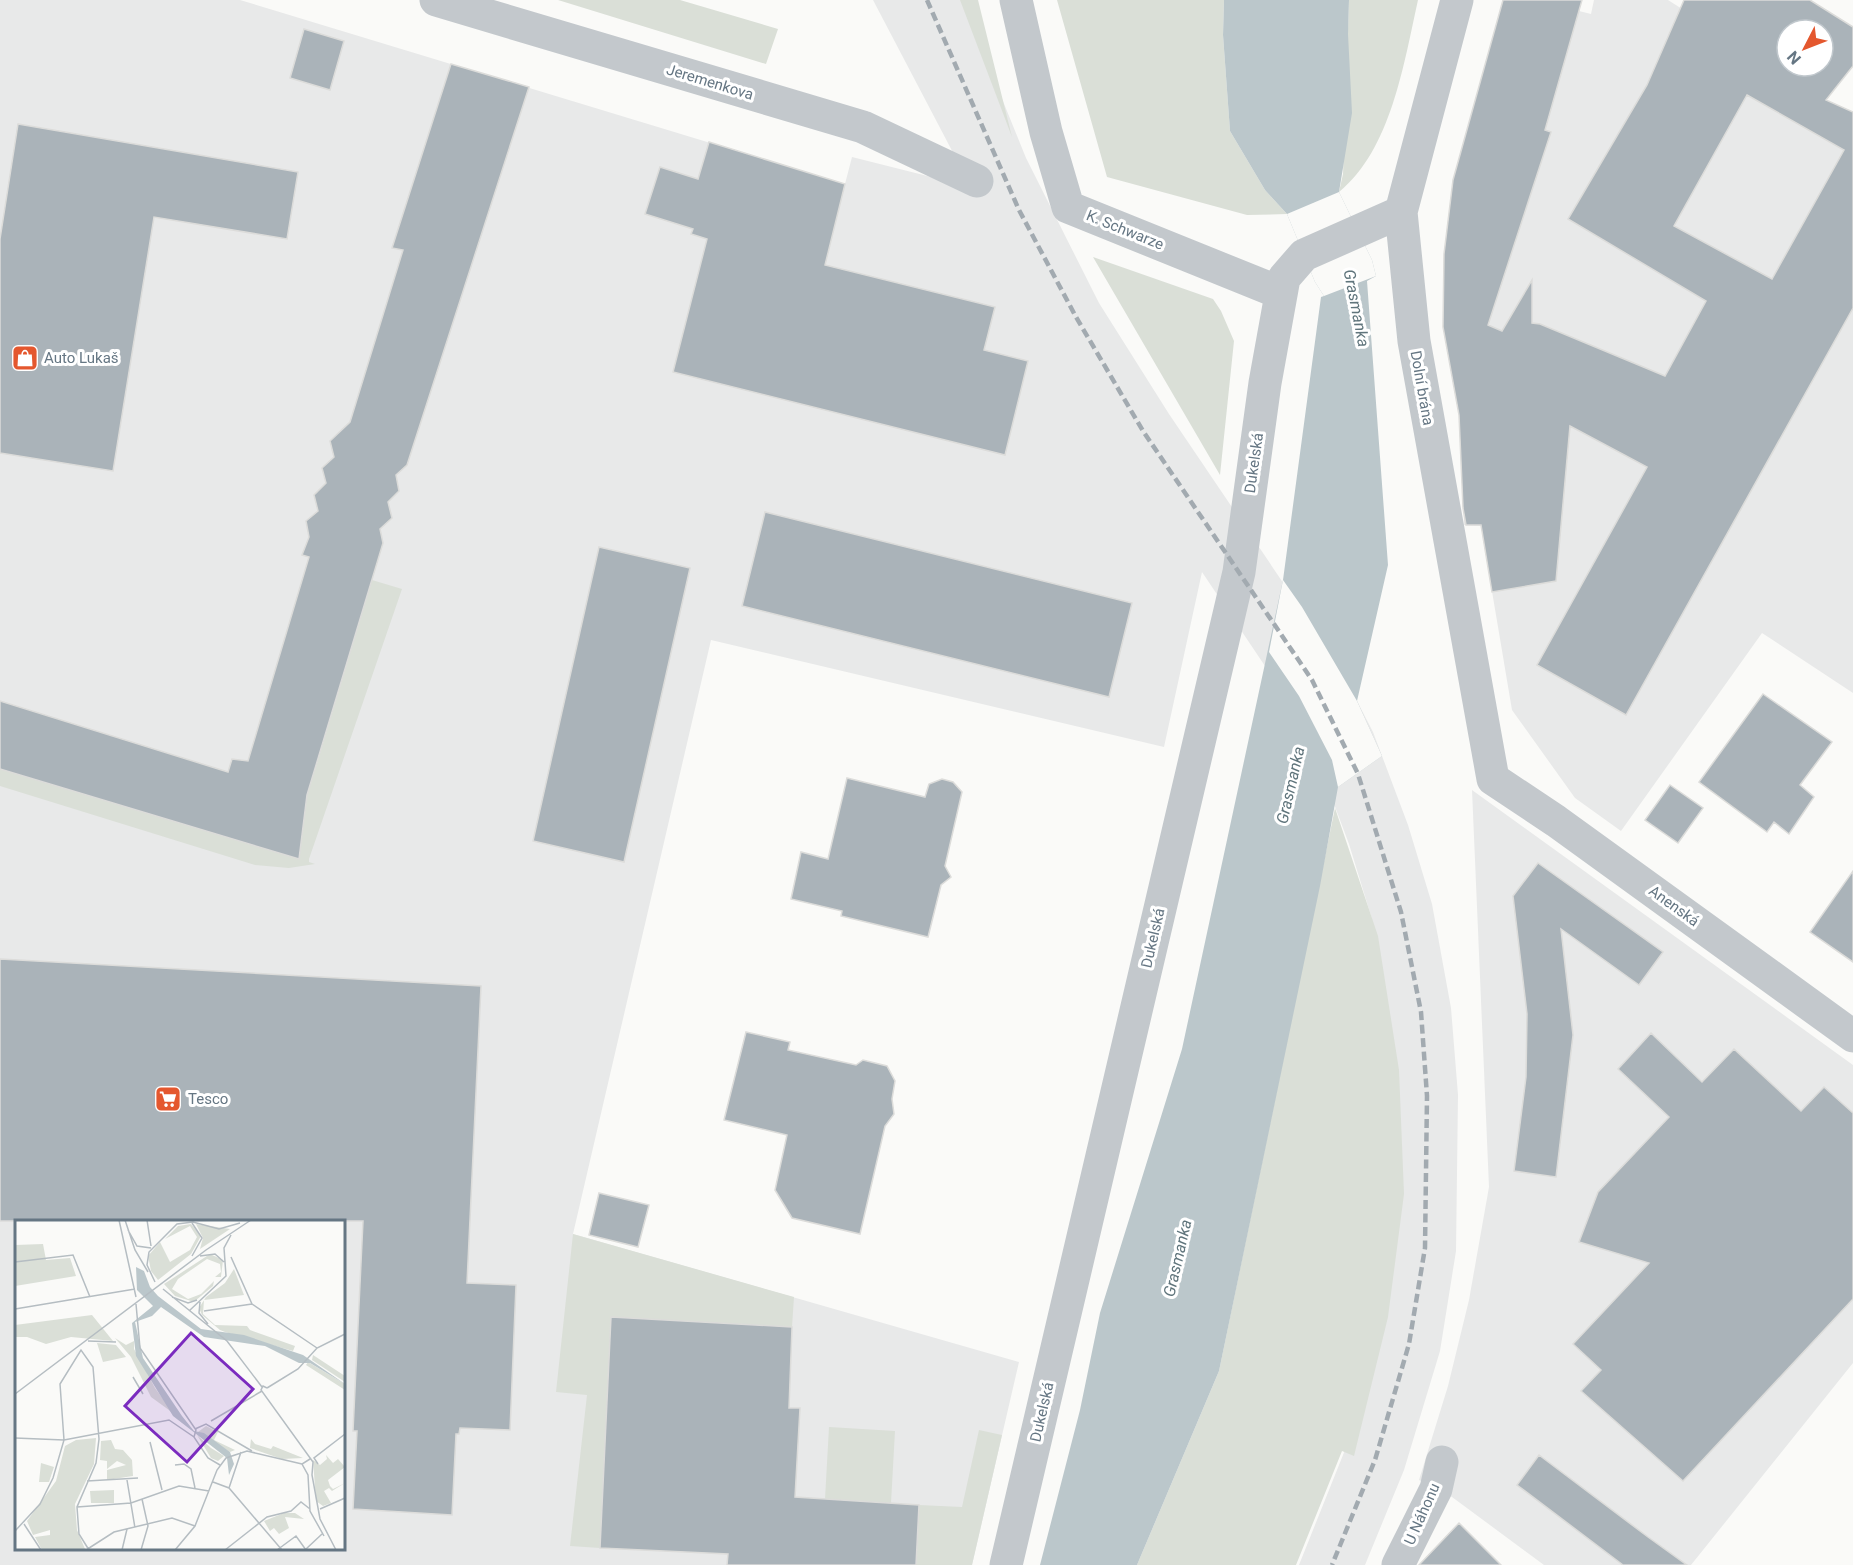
<svg xmlns="http://www.w3.org/2000/svg" width="1853" height="1565" viewBox="0 0 1853 1565" font-family="Roboto,sans-serif">
  <rect width="100%" height="100%" fill="#fafaf8"/>
  <!-- built -->
  <path fill="#e8e9e9" fill-rule="evenodd" d="M0,0H240L845,184L852,157L971,187L873,0H962L1026,158L1099,303L1169,414L1338,664L1373,732L1408,825L1432,904L1451,1008L1458,1095L1456,1251L1440,1351L1404,1470L1365,1565H1299L1345,1450L1372,919L1349,844L1316,756L1285,696L1202,572L1164,747L711,640L573,1234L1019,1362L972,1565H0ZM16,1222H344V1548H16Z
    M1594,0H1668L1829,102L1853,112V693L1762,633L1621,831L1575,798L1512,710L1481,526L1464,525L1461,426L1443,327L1444,255L1453,180L1523,202L1543,144H1547L1551,132L1543,130L1579,11L1591,14Z
    M1472,790L1853,1065V1363L1691,1565H1544L1452,1497L1419,1480L1448,1386L1469,1300L1489,1187Z"/>
  <!-- green -->
  <path fill="#dadfd7" d="M558,0H680L778,29L766,64Z
    M960,0H978L1012,137Z
    M1057,0H1224L1223,35L1230,131L1265,190L1287,214L1247,215L1107,177Z
    M1349,0H1418C1404,63 1391,150 1339,192L1343,174Z
    M1093,257L1213,299L1221,311L1234,341L1220,475Z
    M372,580L402,589L309,859V862L315,864L289,868L255,865L0,786V769L299,858L310,770H315Z
    M1335,808L1378,936L1399,1070L1404,1194L1388,1317L1354,1456L1342,1451L1296,1565H1137L1219,1371Z
    M573,1234L794,1297L792,1327L611,1317L600,1548L570,1546L587,1395L556,1392Z
    M829,1427L895,1431L891,1503L825,1499Z
    M979,1430L1002,1435L972,1565H916L919,1505L962,1507Z"/>
  <!-- water -->
  <path fill="#bbc7cb" d="M1224,0H1349L1348,34L1352,113L1339,192L1372,260L1376,276L1367,281L1388,565L1357,701L1382,756L1338,787L1320,886L1219,1371L1137,1565H1040L1080,1410L1100,1313L1182,1049L1283,580L1321,297L1324,296L1315,282L1287,214L1265,190L1230,131L1223,35Z"/>
  <!-- pier -->
  <path fill="#fafaf8" d="M1339,192L1372,260L1376,276L1324,296L1315,282L1287,214Z
    M1283,580L1302,607L1357,701L1382,756L1338,787L1332,760L1299,696L1269,652Z"/>
  <!-- building -->
  <path fill="#aab3b9" stroke="#dcdcda" stroke-width="1.5" fill-rule="evenodd" d="M1503,0H1582L1545,130L1551,132L1488,325L1502,331L1532,280V323L1540,324L1665,376L1706,301L1568,219L1647,85L1684,0H1810L1853,27V66L1826,100L1853,112V308L1626,715L1537,665L1647,467L1570,426L1556,581L1492,592L1481,525H1466L1463,508L1459,415L1443,327L1444,254L1453,180ZM1787,30H1823V66H1787ZM1747,95L1844,150L1772,279L1674,226Z
    M304,29L344,41L330,90L290,78Z
    M451,64L529,87L407,465L396,475L399,491L388,502L392,518L380,529L383,543L307,795L299,859L0,769V701L228,772L232,759L248,761L309,557L302,555L309,537L306,521L318,511L314,495L326,483L322,468L334,457L330,441L350,422L403,250L392,248Z
    M18,124L298,172L287,239L154,217L113,471L0,453V239Z
    M709,142L845,184L825,265L995,307L984,350L1028,361L1005,455L673,372L707,239L691,234L693,229L645,214L660,167L698,179Z
    M765,512L1132,603L1109,697L742,606Z
    M599,547L690,568L624,862L533,841Z
    M1763,694L1832,742L1800,785L1814,797L1789,834L1774,822L1767,832L1699,782Z
    M847,778L925,797L929,784L942,779L953,782L962,792L945,866L951,877L941,885L928,937L841,916L842,911L791,899L801,852L828,859Z
    M1670,785L1703,808L1678,843L1645,820Z
    M1538,863L1663,952L1639,985L1561,929L1573,1035L1556,1177L1514,1171L1526,1077L1527,1014L1513,896Z
    M1853,871V962L1810,932Z
    M0,959L481,986L467,1283L516,1285L510,1430L460,1428L459,1434H456L452,1515L353,1509L357,1431H353L363,1221H0Z
    M746,1032L790,1042L788,1050L856,1065L863,1060L887,1066L895,1081L892,1099L894,1114L885,1126L860,1234L792,1218L775,1190L787,1135L724,1120Z
    M1651,1033L1702,1082L1734,1049L1801,1111L1824,1087L1853,1113V1299L1683,1481L1581,1391L1601,1370L1573,1344L1649,1263L1579,1242L1598,1192L1669,1117L1618,1069Z
    M599,1193L649,1205L638,1247L589,1235Z
    M611,1317L792,1327L789,1408H800L795,1497L919,1505L916,1565H727L728,1554L600,1548Z
    M1539,1455L1648,1537L1687,1565H1623L1517,1485Z
    M1459,1523L1501,1565H1419Z"/>
  <g fill="none" stroke-linecap="round" stroke-linejoin="round">
    <!-- minor -->
    <path stroke="#c3c8cc" stroke-width="33" d="M436,0L863,127L977,181
      M1016,0L1046,132L1068,207L1281,293
      M1457,0L1401,212L1414,341L1493,779L1556,821L1853,1036
      M1006,1565L1239,572L1265,383L1284,278L1304,255L1401,212
      M1398,1565L1436,1489L1442,1462"/>
    <!-- rail -->
    <path stroke="#a2aab0" stroke-width="4.5" stroke-dasharray="9 4.5" stroke-linecap="butt" d="M927,0L1019,210L1076,317L1143,431L1312,680L1358,774L1401,912L1421,1012L1427,1096L1425,1248L1409,1344L1375,1460L1332,1565"/>
  </g>
  <!-- icons -->
  <defs>
    <symbol id="shop-square" viewBox="-11 -11 22 22"><rect x="-9" y="-9" width="18" height="18" rx="4" fill="#e4572e" stroke="#fff"/><path d="M-5-2.5h2.3a2.7 3.5 0 0 1 5.4 0H5L5.5 6h-11ZM-1.5-2.5h3a1.5 2.3 0 0 0-3 0Z" fill="#fff"/></symbol>
    <symbol id="supermarket-square" viewBox="-11 -11 22 22"><rect x="-9" y="-9" width="18" height="18" rx="4" fill="#e4572e" stroke="#fff"/><path d="M-6-5.5h2.5l.6 2H6L4.5 2H-2.5L-4.4-4H-6ZM-1.5 3.2a1.3 1.3 0 1 0 .1 0ZM3 3.2a1.3 1.3 0 1 0 .1 0Z" fill="#fff"/></symbol>
  </defs>
  <g fill-rule="evenodd">
    <use href="#shop-square" x="10" y="343" width="30" height="30"/>
    <use href="#supermarket-square" x="153" y="1084" width="30" height="30"/>
  </g>
  <g text-anchor="middle" stroke-width="6" stroke-linejoin="round" paint-order="stroke">
    <!-- street labels -->
    <g font-size="15" fill="#657683" stroke="#fff">
      <text transform="translate(710 82) rotate(17)" y="5">Jeremenkova</text>
      <text transform="translate(1125 230) rotate(22)" y="5">K. Schwarze</text>
      <text transform="translate(1422 388) rotate(80)" y="5">Dolní brána</text>
      <text transform="translate(1254 463) rotate(-82)" y="5">Dukelská</text>
      <text transform="translate(1674 906) rotate(36)" y="5">Anenská</text>
      <text transform="translate(1153 938) rotate(-77)" y="5">Dukelská</text>
      <text transform="translate(1042 1412) rotate(-77)" y="5">Dukelská</text>
      <text transform="translate(1422 1514) rotate(-66)" y="5">U Náhonu</text>
    </g>
    <!-- poi labels -->
    <g font-size="15" fill="#657683" stroke="#fff" text-anchor="start">
      <text x="44" y="363">Auto Lukaš</text>
      <text x="188" y="1104">Tesco</text>
    </g>
    <!-- water labels -->
    <g font-size="16" font-style="italic" fill="#60757c" stroke="#fff">
      <text transform="translate(1357 308) rotate(79)" y="6">Grasmanka</text>
      <text transform="translate(1290 785) rotate(-77)" y="6">Grasmanka</text>
      <text transform="translate(1177 1258) rotate(-77)" y="6">Grasmanka</text>
    </g>
  </g>
  <!-- overview -->
  <g transform="translate(15 1220)">
    <rect width="330" height="330" fill="#fafaf8"/>
    <path d="M176,4L186,16L176,34L143,60L136,51L133,36L145,22L155,42L175,30L182,17L175,6L150,19L163,6ZM181,4L215,9L185,29L188,18ZM28,24L31,40L55,38L61,56L0,66V25ZM195,34L208,40L206,57H200L206,52L205,44L192,39L163,59L157,69L173,79L186,74L199,61L198,66L180,81H176L160,76L149,64ZM219,49L229,75L189,80L188,94L200,105L232,106L235,110L280,126L278,131L210,112L205,110L187,95L184,88L191,77L210,63ZM77,95L98,121L56,117L31,124L12,117H0V105ZM100,118L111,125L119,121V129L140,168L158,193L136,177L116,137ZM82,123L101,125L111,137L88,142ZM298,135L330,156V162L297,140ZM293,142L330,164V170L291,145ZM191,206L203,212L199,220L220,230L215,232L183,212ZM182,215L196,228L209,236L203,241L196,238ZM81,218L79,244L60,284L62,310L70,329L27,330L20,317L35,315V310L18,315L12,301L41,261L50,226L61,220ZM236,219L240,224L256,229L258,226L288,238L267,239L235,228ZM96,220L100,229L108,230L117,240L118,256L92,260V250L111,245L102,241L92,249V241L85,240L86,221ZM311,235L318,243L323,239L330,247L313,260L315,266L318,269L330,263L317,271L314,268L309,271L316,283L308,286L301,281L298,240L305,245L312,239ZM26,243L39,247L34,262H24ZM99,270V283H76L75,271ZM269,293H280L289,299L270,297L274,308L264,314L259,308L255,311L249,301Z" fill="#dadfd7"/>
    <path d="M121,47L129,51L135,67L143,76L186,109L229,115L288,135L330,164L295,143H284L250,126L189,117L146,87L137,96L120,102L128,138L167,196L179,211L189,213L215,232L219,244L214,255L212,238L158,196L121,136L117,103L138,86L122,70Z" fill="#bbc7cb"/>
    <path fill="none" stroke="#b5bdc2" stroke-width="1.5" d="M104,0L121,77M110,0L120,30L133,52M132,0L136,26M113,10L122,26L136,28M177,36L187,18L177,3M185,36L200,34L209,42M216,37L237,84L302,128M0,42L58,35L75,77M140,62L132,45L134,32L162,4L178,2L204,9L225,3M148,69L212,121L247,167M157,77L173,83L182,80M185,82L184,93L193,104M121,84L125,128L181,210L179,217M0,89L120,69M174,91L211,56L209,28L216,15M189,91L237,84M73,121L101,122M118,157L128,174M252,168L283,149L302,128L330,114M252,168L248,166L246,170L298,242L297,255L305,299L321,330M0,174L191,30L236,0M196,201L247,171M180,209L191,204L237,231M0,218L49,220L154,200L179,217L193,238L205,245M135,222L147,270M295,239L287,244L293,255L295,291L309,316M303,244L299,238L330,214M160,245L169,244L176,249L180,268M112,260L120,308M72,261L123,258M198,262L214,268L267,330M214,268L226,232M62,287L116,283L164,266L194,271M305,289L330,278M9,304L26,330M0,311L25,284L38,258L49,220L45,164L66,130L78,147L84,219L81,243L62,287L64,314L74,330M291,329L307,314M71,330L99,312L157,298L180,306M107,330L112,309M126,330L133,306L127,279M160,330L180,306L202,250L211,238L232,231L287,244M210,330L252,297L276,291L286,282L295,289M262,330L281,316L291,330"/>
    <path fill="#7b2cbf" fill-opacity="0.15" stroke="#7b2cbf" stroke-width="3" d="M176,113L238,169L172,242L110,186Z"/>
    <rect width="330" height="330" fill="none" stroke="#657683" stroke-width="3"/>
  </g>
  <!-- north arrow -->
  <g transform="translate(1805 48) rotate(228)"><circle r="28" fill="#ffffff" stroke="#c1c8cd" stroke-width="1.5"/>
  <path d="M0-4.5L10 22L0 15L-10 22Z" fill="#e4572e"/>
  <text y="-9" font-size="16" font-weight="bold" text-anchor="middle" fill="#657683">N</text>
  </g>
</svg>
